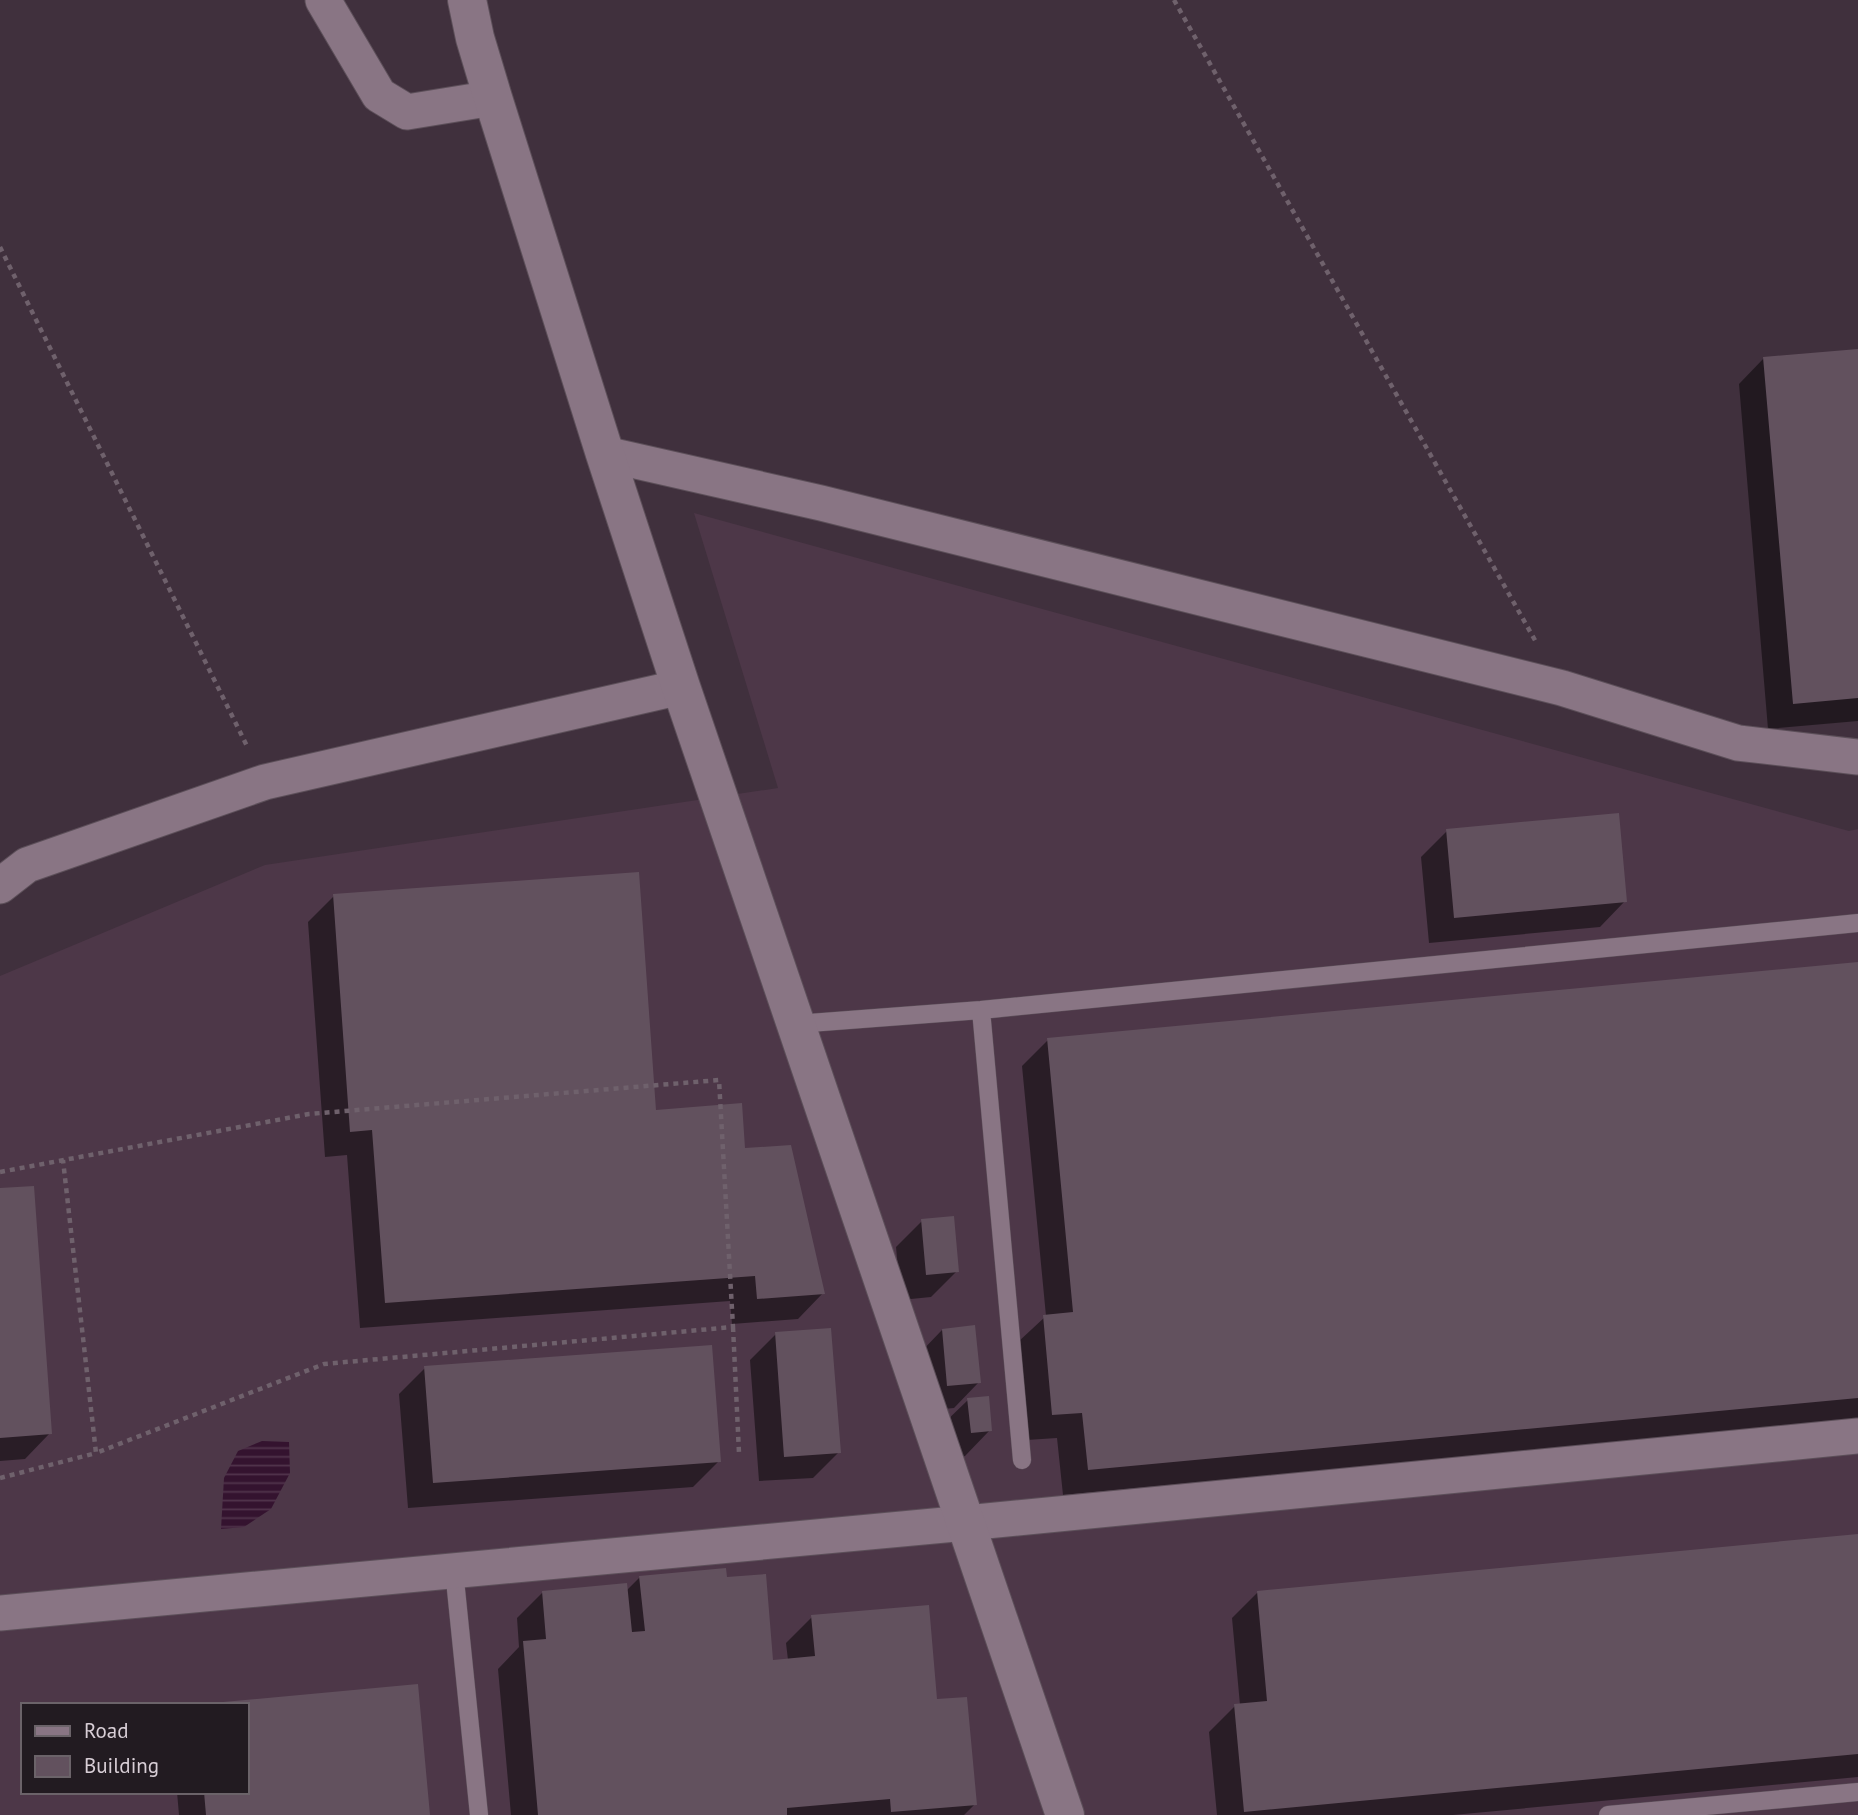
<svg xmlns="http://www.w3.org/2000/svg" width="1858" height="1815" viewBox="0 0 1858 1815" font-family="'PT Sans',sans-serif">
  <defs>
    <pattern id="water-rules" width="6" height="5" patternUnits="userSpaceOnUse" patternTransform="scale(1.75)"><rect width="6" height="5" fill="#34132f"/><path d="M0 2.5h6" fill="none" stroke="#51344c"/></pattern>
  </defs>
  <rect width="100%" height="100%" fill="#40303d"/>
  <!-- built -->
  <path fill="#4d3748" fill-rule="evenodd" d="M694,513L1849,831L1858,829V1815H0V976L265,865L778,788ZM23,1705H247V1792H23Z"/>
  <!-- water -->
  <path fill="url(#water-rules)" d="M262,1441L289,1442L290,1473L271,1509L244,1527L221,1529L224,1478L238,1451Z"/>
  <!-- shadow -->
  <path fill="#0007" d="M1858,351V721L1768,729L1739,384L1764,358Z
    M1447,831L1625,901L1600,927L1429,943L1421,857Z
    M334,896L655,1112L823,1293L798,1319L732,1324L730,1301L360,1328L347,1155L325,1157L308,922Z
    M1858,964V1420L1063,1495L1057,1438L1027,1440L1018,1342L1046,1316L1022,1066L1048,1040Z
    M0,1190L50,1433L25,1459L0,1461Z
    M922,1221L957,1271L931,1297L901,1300L896,1247Z
    M942,1330L979,1382L954,1408L922,1411L917,1356Z
    M776,1334L839,1452L813,1478L759,1481L750,1360Z
    M425,1368L719,1461L693,1487L408,1508L399,1394Z
    M968,1400L990,1430L965,1456L946,1458L942,1425Z
    M1858,1536V1777L1453,1815H1217L1209,1732L1235,1706L1240,1705L1232,1618L1257,1593Z
    M640,1577L725,1579L772,1662L788,1660L786,1643L812,1617L936,1701L975,1804L964,1815H511L498,1669L519,1647L517,1618L542,1593L626,1591Z
    M417,1686L428,1815H179L177,1792H247V1705H210Z"/>
  <!-- building -->
  <path fill="#62515e" d="M1858,349V698L1793,704L1763,357Z
    M1619,813L1627,902L1454,918L1446,829Z
    M639,872L656,1110L742,1103L745,1148L791,1145L825,1294L757,1299L755,1276L385,1303L372,1130L350,1132L333,894Z
    M1858,962V1398L1088,1470L1082,1413L1052,1415L1043,1315L1073,1312L1047,1038Z
    M34,1186L52,1434L0,1438V1188Z
    M954,1216L959,1272L926,1275L921,1219Z
    M975,1325L981,1383L947,1386L942,1329Z
    M831,1328L841,1453L784,1457L775,1332Z
    M712,1345L721,1462L433,1483L424,1366Z
    M989,1396L992,1431L971,1433L967,1398Z
    M1858,1534V1754L1244,1812L1234,1704L1267,1701L1257,1591Z
    M726,1568L727,1577L766,1574L773,1660L815,1656L811,1615L929,1605L937,1699L967,1697L977,1805L891,1812L890,1799L787,1808V1815H538L523,1641L546,1639L542,1591L627,1583L632,1632L645,1631L639,1576Z
    M418,1684L430,1815H206L204,1792H247V1705H212V1703Z"/>
  <g fill="none" stroke-linecap="round" stroke-linejoin="round">
    <defs>
      <path id="service" d="M981,1010L1022,1460
        M796,1024L981,1010L1858,923
        M454,1570L479,1815
        M1608,1815L1858,1792"/>
      <path id="minor" d="M323,0L379,95L407,112L493,98
        M605,454L821,503L1562,688L1738,743L1858,757
        M0,886L27,865L265,782L681,687
        M0,1613L966,1523L1858,1436"/>
      <path id="tertiary" d="M467,0L475,38L493,98L605,454L681,687L1065,1815"/>
    </defs>
    <!-- service casing -->
    <use href="#service" stroke="#5c4f59" stroke-width="19"/>
    <!-- minor casing -->
    <use href="#minor" stroke="#5c4f59" stroke-width="37"/>
    <!-- tertiary casing -->
    <use href="#tertiary" stroke="#5c4f59" stroke-width="40"/>
    <!-- path -->
    <path stroke="#6f616c" stroke-width="4.5" stroke-dasharray="5 5" stroke-linecap="butt" d="M1174,0L1536,642
      M0,247L248,748
      M0,1172L309,1114L719,1080L733,1327L324,1364L96,1453L63,1160
      M733,1327L739,1453
      M0,1478L96,1453"/>
    <!-- service -->
    <use href="#service" stroke="#897584" stroke-width="18"/>
    <!-- minor -->
    <use href="#minor" stroke="#897584" stroke-width="35"/>
    <!-- tertiary -->
    <use href="#tertiary" stroke="#897584" stroke-width="38"/>
  </g>
  <!-- legend -->
  <rect x="21" y="1703" width="228" height="91" fill="#221b21" stroke="#6b6369" stroke-width="2"/>
  <rect x="35" y="1726" width="35" height="10" fill="#897584" stroke="#6b6369" stroke-width="2"/>
  <text x="84" y="1738" font-size="21" fill="#d8ced6">Road</text>
  <rect x="35" y="1756" width="35" height="21" fill="#62515e" stroke="#6b6369" stroke-width="2"/>
  <text x="84" y="1773" font-size="21" fill="#d8ced6">Building</text>
</svg>
